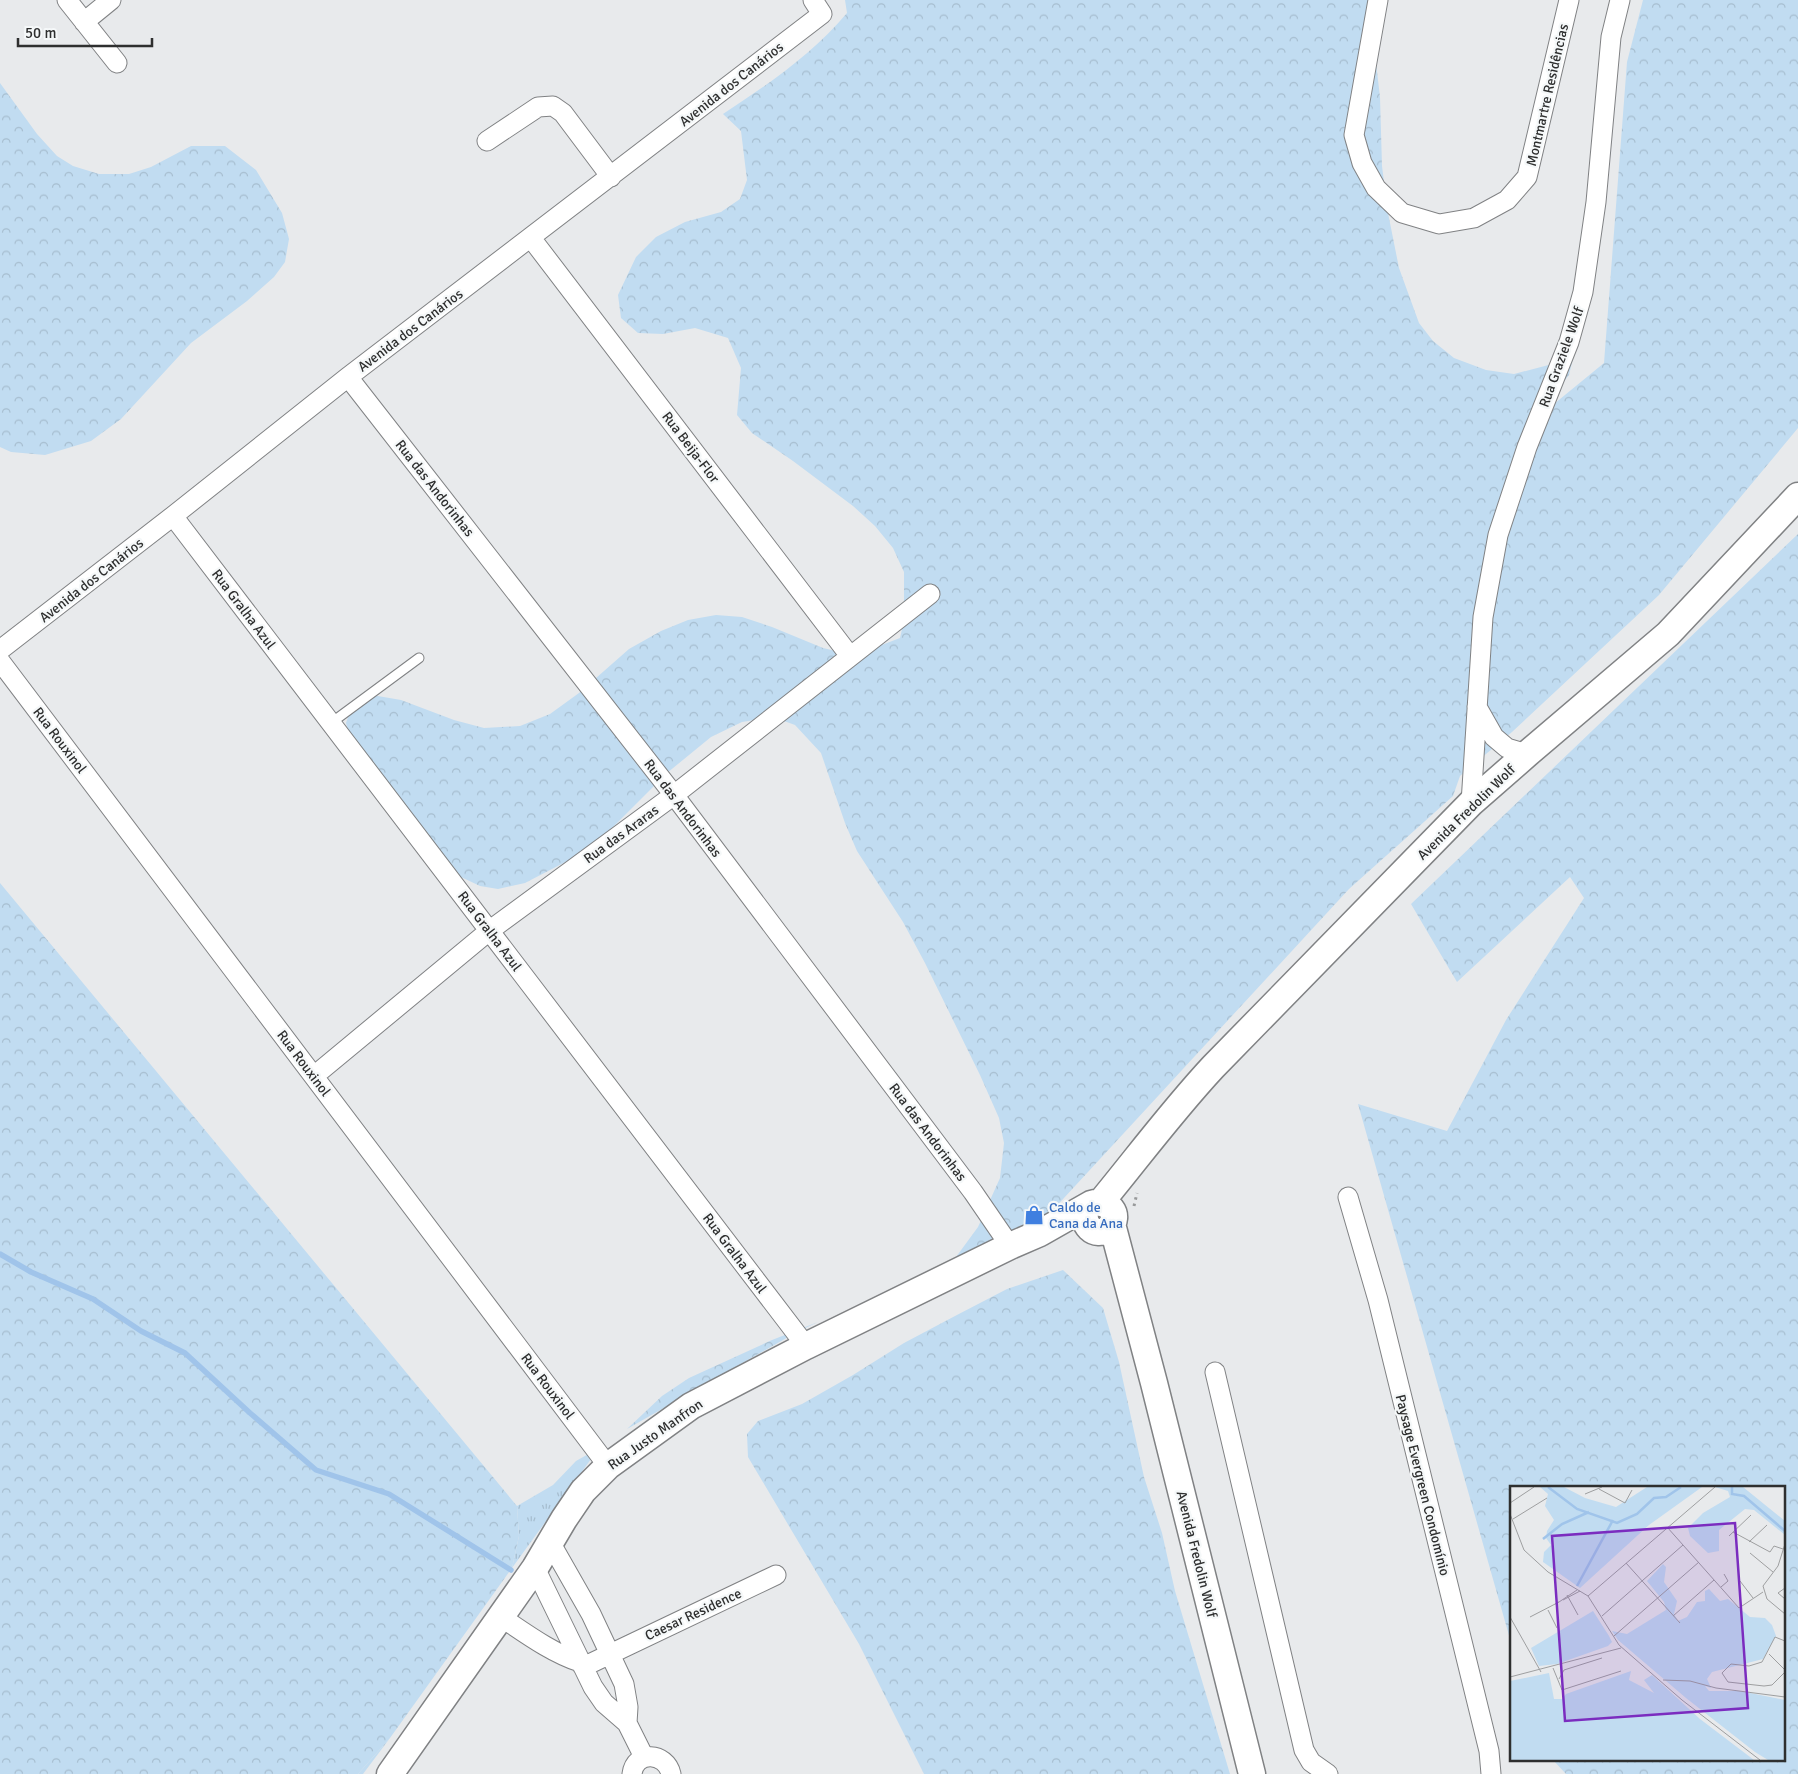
<svg xmlns="http://www.w3.org/2000/svg" width="1798" height="1774" viewBox="0 0 1798 1774" font-family="Signika,sans-serif">
  <defs>
    <pattern id="grass-tufts" width="24" height="20" patternUnits="userSpaceOnUse" patternTransform="scale(1.25)"><rect width="24" height="20" fill="#c1dcf1"/><path d="M3 7l-1-3M5 7V3M7 7l1-3M15 17l-1-3M17 17v-4M19 17l1-3" fill="none" stroke="#a6bdcf"/></pattern>
    <pattern id="forest-crowns" width="20" height="18" patternUnits="userSpaceOnUse" patternTransform="scale(1.25)"><rect width="20" height="18" fill="#c1dcf1"/><path d="M2 6a3 3 0 1 1 6 0M12 15a3 3 0 1 1 6 0" fill="none" stroke="#a6bdcf"/></pattern>
  </defs>
  <rect width="100%" height="100%" fill="#e8eaec"/>
  <!-- grass -->
  <path fill="url(#grass-tufts)" d="M599,1448L512,1568L519,1536L517,1506L553,1485L576,1461Z
    M390,1738L363,1774H358Z"/>
  <!-- forest -->
  <path fill="url(#forest-crowns)" d="M845,0H1374V46L1380,97L1382,166L1388,213L1399,268L1419,323L1433,341L1454,358L1486,370L1514,374L1556,363L1577,342L1569,375L1532,422L1604,363L1627,62L1643,0H1798V428L1659,595L1512,732L1460,776L1453,796L1349,889L1052,1211L956,1257L978,1227L1000,1178L1004,1143L999,1118L980,1075L925,963L903,922L857,851L845,823L821,753L795,725L773,717L742,722L711,737L667,773L613,827L575,857L525,883L498,889L480,886L461,877L440,855L353,747L346,723L353,702L372,695L401,700L454,720L484,728L520,726L550,714L579,693L629,649L661,631L688,620L716,615L742,617L772,627L823,648L840,652L866,651L900,638L904,620V572L893,548L875,526L853,506L793,461L752,433L737,415L741,368L728,338L695,328L663,334L638,333L621,318L618,295L636,257L656,237L685,222L721,212L740,199L747,180L741,131L723,114C767,85 813,54 847,13Z
    M0,83L37,134L57,156L73,166L99,174H129L151,167L191,146H225L256,170L282,213L289,239L285,262L274,277L247,301L191,343L121,419L91,441L45,455L11,452L0,447Z
    M1798,534V1774H1566L1553,1760H1784V1488H1512V1646L1358,1104L1447,1131L1506,1020L1584,898L1570,877L1457,982L1411,904Z
    M0,883L517,1506L519,1536L512,1568L390,1738L358,1774H0Z
    M1063,1270L1103,1308L1119,1362L1144,1477L1162,1533L1175,1591L1230,1774H924L859,1644L748,1457L747,1434L758,1421L802,1404L853,1375L904,1343L955,1316L1007,1289Z
    M818,1322L797,1332L627,1429L662,1396L689,1378L772,1340Z"/>
  <g fill="none" stroke-linecap="round" stroke-linejoin="round">
    <!-- stream -->
    <path stroke="#a0c4ea" stroke-width="5.5" d="M0,1254L31,1272L93,1299L141,1331L185,1353L250,1413L316,1470L389,1494L511,1570"/>
    <defs>
      <path id="service" d="M331,723L419,658"/>
      <path id="minor" d="M67,0L117,63
        M1378,0L1354,135L1362,163L1376,188L1402,213L1439,224L1474,218L1507,200L1527,177L1569,0
        M84,22L111,0
        M487,141L538,107L553,106L563,113L611,177
        M531,238L850,656
        M348,377L674,795L973,1192L1010,1246
        M173,516L806,1346
        M0,650L173,516L348,377L822,14L813,0
        M0,661L608,1466
        M1477,707L1494,737L1507,748L1527,754
        M1471,803L1483,617L1498,535L1527,447L1569,342L1583,292L1596,202L1611,37L1620,0
        M314,1076L489,931L674,795L930,594
        M1348,1197L1378,1300L1489,1751L1491,1774
        M1215,1372L1304,1750L1311,1762L1328,1774
        M550,1542L591,1614L624,1684L628,1707L627,1723
        M535,1568L593,1687L604,1703L627,1723L644,1757
        M501,1617C525,1633 552,1653 580,1662
        M583,1667L776,1575
        M632,1774C635,1750 666,1752 671,1774"/>
      <path id="secondary" d="M1101,1202C1138,1157 1173,1110 1213,1067L1471,803L1527,754L1668,634L1798,496
        M1112,1224L1154,1383L1252,1774
        M390,1774L535,1568L564,1519L583,1491L608,1466L691,1406L806,1346L1010,1246L1040,1233L1091,1204C1108,1198 1122,1215 1109,1228C1095,1240 1079,1223 1087,1208"/>
    </defs>
    <!-- service casing -->
    <use href="#service" stroke="#808284" stroke-width="11"/>
    <!-- minor casing -->
    <use href="#minor" stroke="#808284" stroke-width="21"/>
    <!-- secondary casing -->
    <use href="#secondary" stroke="#808284" stroke-width="29"/>
    <!-- path -->
    <path stroke="#989a9b" stroke-width="3" stroke-dasharray="2.5 4" stroke-linecap="butt" d="M1134,1206L1137,1193"/>
    <!-- service -->
    <use href="#service" stroke="#fff" stroke-width="9"/>
    <!-- minor -->
    <use href="#minor" stroke="#fff" stroke-width="19"/>
    <!-- secondary -->
    <use href="#secondary" stroke="#fff" stroke-width="26"/>
  </g>
  <!-- icons -->
  <defs>
    <symbol id="shop-bare" viewBox="-9 -9 18 18"><path d="M-5-2.5h2.3a2.7 3.5 0 0 1 5.4 0H5L5.5 6h-11ZM-1.5-2.5h3a1.5 2.3 0 0 0-3 0Z" fill="#3f7fe0" stroke="#f5f8f9" stroke-width="2.5" paint-order="stroke"/></symbol>
  </defs>
  <g fill-rule="evenodd">
    <use href="#shop-bare" x="1020" y="1201" width="28" height="28"/>
  </g>
  <g text-anchor="middle" stroke-width="4.5" stroke-linejoin="round" paint-order="stroke">
    <!-- street labels -->
    <g font-size="14" fill="#2e2f2f" stroke="#f5f8f9">
      <text transform="translate(731 84) rotate(-38)" y="5">Avenida dos Canários</text>
      <text transform="translate(1547 95) rotate(-77)" y="5">Montmartre Residências</text>
      <text transform="translate(410 330) rotate(-37)" y="5">Avenida dos Canários</text>
      <text transform="translate(1561 357) rotate(-70)" y="5">Rua Graziele Wolf</text>
      <text transform="translate(691 447) rotate(53)" y="5">Rua Beija-Flor</text>
      <text transform="translate(435 488) rotate(52)" y="5">Rua das Andorinhas</text>
      <text transform="translate(91 580) rotate(-38)" y="5">Avenida dos Canários</text>
      <text transform="translate(244 609) rotate(53)" y="5">Rua Gralha Azul</text>
      <text transform="translate(60 740) rotate(53)" y="5">Rua Rouxinol</text>
      <text transform="translate(683 808) rotate(53)" y="5">Rua das Andorinhas</text>
      <text transform="translate(1466 812) rotate(-44)" y="5">Avenida Fredolin Wolf</text>
      <text transform="translate(621 834) rotate(-36)" y="5">Rua das Araras</text>
      <text transform="translate(490 931) rotate(53)" y="5">Rua Gralha Azul</text>
      <text transform="translate(304 1063) rotate(53)" y="5">Rua Rouxinol</text>
      <text transform="translate(928 1132) rotate(53)" y="5">Rua das Andorinhas</text>
      <text transform="translate(735 1253) rotate(53)" y="5">Rua Gralha Azul</text>
      <text transform="translate(548 1386) rotate(53)" y="5">Rua Rouxinol</text>
      <text transform="translate(655 1434) rotate(-35)" y="5">Rua Justo Manfron</text>
      <text transform="translate(1423 1485) rotate(76)" y="5">Paysage Evergreen Condomínio</text>
      <text transform="translate(1197 1554) rotate(76)" y="5">Avenida Fredolin Wolf</text>
      <text transform="translate(693 1614) rotate(-25)" y="5">Caesar Residence</text>
    </g>
    <!-- shop labels -->
    <g font-size="14" fill="#366cbe" stroke="#f5f8f9" text-anchor="start">
      <text x="1049" y="1212">Caldo de<tspan x="1049" dy="16">Cana da Ana</tspan></text>
    </g>
  </g>
  <!-- overview -->
  <g transform="translate(1510 1486)">
    <rect width="275" height="275" fill="#e8eaec"/>
    <path d="M30,1H54L75,12L106,21L137,1H192L139,39L70,102L33,76L34,66L41,59L36,52L37,45L44,34L35,20L38,8ZM205,1H233L275,35V49L244,24L235,23L209,44V65L198,67L180,50L178,42L193,27L220,11L218,5ZM153,78L156,81L154,96L167,115L164,128L168,135L177,131L187,116L195,115V105L199,103L210,115L218,113L240,131L255,132L262,139L266,150L253,173L202,186L197,193L201,202L195,200L199,205H230L275,214V274H258L245,266L176,212L108,154L102,145L117,148L156,124L154,116L137,95ZM83,125L99,150L102,156L98,160L47,178L29,180L21,162ZM121,185L119,194L144,207L134,194L142,189L190,233L244,274H0V195L39,187L44,213H52L56,208Z" fill="#c1dcf1"/>
    <path fill="none" stroke="#a0c4ea" stroke-width="2.5" d="M38,1L67,23L107,37L127,28L144,12L156,11L171,1M222,1V8L234,10L275,45M33,53L52,38L79,26M67,100L103,34"/>
    <path fill="none" stroke="#9e9fa0" stroke-width="1" d="M89,3L115,17L122,4M75,8L92,1M0,17L24,1M0,28L14,64L38,86L78,110L109,159L172,214L250,274M3,33L37,12M157,41L229,122L253,106M223,46L260,66L264,60L273,63M219,50L241,29M239,56L257,39M275,58L268,80L253,100L257,113L275,128M240,67L263,86M116,77L170,137M230,95L243,112M211,101L218,95L214,88M275,102L268,107L275,113M57,109L68,129M78,110L205,1M53,114L70,105M49,116L67,104M38,124L47,142M92,130L173,59M163,130L204,94M0,131L31,186M20,131L49,116L45,118M104,150L189,76M275,155L265,151L252,176L239,180L221,178L212,187L218,196L254,200L262,199L275,186M259,168L275,184M43,182L52,204L111,185M0,191L111,162M49,193L54,184L92,172M153,194L180,195L206,202L275,211"/>
    <path fill="#7b2cbf" fill-opacity="0.15" stroke="#7b2cbf" stroke-width="2.5" d="M225,37L238,222L55,235L42,50Z"/>
    <rect width="275" height="275" fill="none" stroke="#2e2f2f" stroke-width="2.5"/>
  </g>
  <!-- scale -->
  <path d="M18 38v8h134v-8" fill="none" stroke="#2e2f2f" stroke-width="2.5"/>
  <text x="25" y="38" font-size="15" fill="#2e2f2f" stroke="#f5f8f9" stroke-width="4" paint-order="stroke">50 m</text>
</svg>
